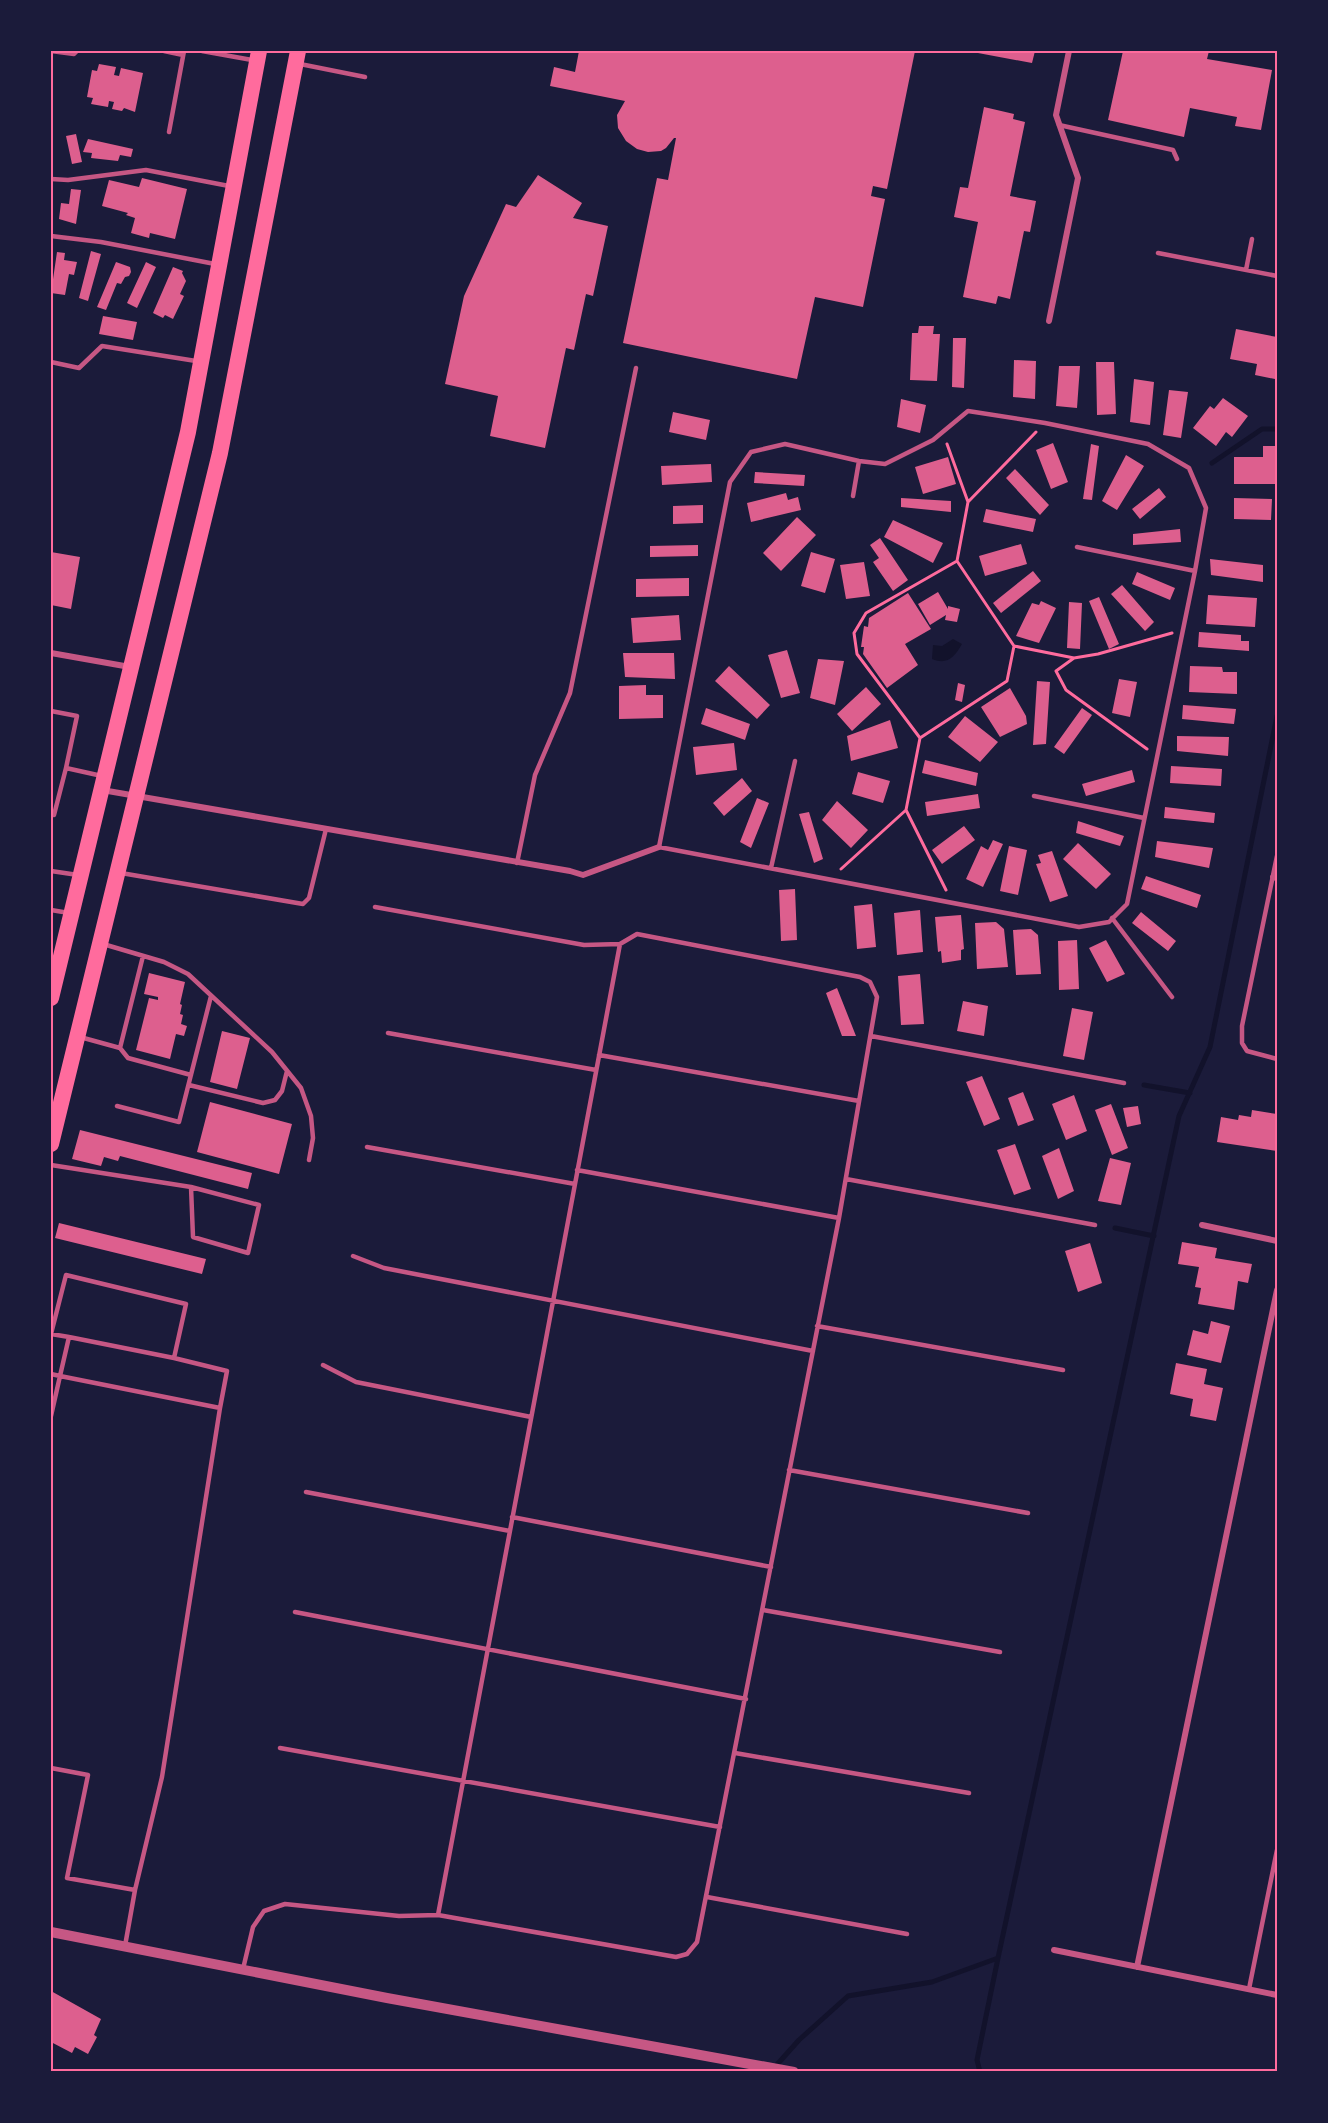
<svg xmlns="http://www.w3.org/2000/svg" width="1328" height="2123" viewBox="0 0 1328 2123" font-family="'Golos Text',sans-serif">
  <rect width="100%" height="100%" fill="#1b1b3a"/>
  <!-- water -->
  <path fill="#12122b" d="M953,639L962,644C954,658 947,665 932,659L933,645L942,646Z"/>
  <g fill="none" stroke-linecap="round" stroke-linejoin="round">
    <!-- stream -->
    <path stroke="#12122b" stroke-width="5" d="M1212,463L1262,429H1277
      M1144,1085L1190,1093
      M1115,1228L1154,1236
      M773,2069L799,2040L848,1996L932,1982L998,1958
      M980,2072L977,2060L998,1958L1179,1116L1210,1047L1277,716"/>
  </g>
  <!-- building -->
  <path fill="#dd5f8e" d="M579,51H915L887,189L873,186L871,196L885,199L863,307L815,297L797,379L623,343L657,178L668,180L676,138H674L666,148L661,151L648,152L637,149L626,141L618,128L617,115L625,101L550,86L554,67L575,72Z
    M979,51H1035L1032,63L978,53Z
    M1123,51H1209L1207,59L1272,70L1261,130L1235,126L1237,117L1190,108L1184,137L1108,120Z
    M99,64L116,67L114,75L119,76L121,68L143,73L135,112L124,108L122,111L112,109L114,102L109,101L108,107L91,104L93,98L87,97L92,70L97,71Z
    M984,107L1014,114L1013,119L1025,122L1010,196L1036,201L1030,232L1024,231L1010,299L998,296L996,304L963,297L978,222L954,217L960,187L968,188Z
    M76,134L82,162L72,164L66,136Z
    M88,139L133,149L131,157L120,155L118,161L91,158L92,153L83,152Z
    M538,175L582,203L573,218L608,226L593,296L586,294L574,350L566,348L545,448L490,436L498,396L445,384L464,296L506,204L516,207Z
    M142,178L187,189L175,239L150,233L149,238L131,233L135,218L126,215L128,213L102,206L109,180L139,187Z
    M71,189L81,190L76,224L59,219L61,203L69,204Z
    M91,251L101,254L88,301L79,298Z
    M57,252L65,253L64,260L77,262L74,275L69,274L65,295L51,293Z
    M116,262L130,267L131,272L129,276L125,277L121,284L117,283L106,310L97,307Z
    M146,262L156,267L137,308L127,303Z
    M173,267L183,271L182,273L186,281L180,294L184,296L173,319L165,315L163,318L153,313Z
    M103,316L137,322L133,340L99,334Z
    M919,326H934L933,334H940L937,381L910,380L912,333H918Z
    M1236,329L1277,337V368L1275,379L1255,375L1257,364L1230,359Z
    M953,338H966L964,388L952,387Z
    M1014,360L1036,361L1035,399L1013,397Z
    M1096,362H1114L1116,414L1097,415Z
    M1059,366H1080L1077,408L1056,406Z
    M1134,379L1154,382L1150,425L1130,422Z
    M1169,390L1188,392L1181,438L1163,435Z
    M1223,398L1248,416L1232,437L1226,432L1216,446L1193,428L1210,406L1214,409Z
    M901,399L926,405L920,433L897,427Z
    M673,412L710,420L706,440L669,432Z
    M1053,443L1068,482L1051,489L1036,450Z
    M1091,444L1099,446L1092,500L1083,499Z
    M1263,446H1277V484H1234V457H1263Z
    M1126,455L1144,466L1117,510L1102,501Z
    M948,457L956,484L923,494L915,467Z
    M711,464L712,482L662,485L661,466Z
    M1015,469L1049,505L1040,515L1006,478Z
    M755,472L805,475L804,486L754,483Z
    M1159,488L1166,497L1140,519L1132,509Z
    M786,493L788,500L798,497L801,510L751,522L747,503Z
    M901,498L951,501V512L901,507Z
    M1234,498L1272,499L1271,520L1234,519Z
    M703,505V523L673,524V506Z
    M986,509L1036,519L1033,532L983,522Z
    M797,517L816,535L781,571L763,553Z
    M893,520L943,543L933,563L884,537Z
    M1180,529L1181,542L1133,545V534Z
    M880,538L908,580L893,591L873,562L879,558L870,545Z
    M1021,544L1027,564L985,576L979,556Z
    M698,545V556L650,557V546Z
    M51,552L80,557L71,609L51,605Z
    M811,552L835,559L825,593L801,586Z
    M1210,559L1263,565V582L1211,575Z
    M864,562L870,596L846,599L840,565Z
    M1033,571L1041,581L1001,613L993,603Z
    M1137,572L1175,588L1170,600L1132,584Z
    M689,578V596L636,597V579Z
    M1122,585L1154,622L1145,631L1111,594Z
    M938,592L948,609V606L960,609L957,622L945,620L946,615L930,625L918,604Z
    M908,593L931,629L905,644L918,665L887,688L863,654L864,647H861L864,626L868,627L869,618Z
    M1208,595L1257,598L1255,627L1206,624Z
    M1099,597L1119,644L1109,649L1089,601Z
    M1041,601L1056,608L1039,643L1016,636L1032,603L1039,605Z
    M1069,602L1082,603L1080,649L1067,648Z
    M679,615L681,640L633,643L631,618Z
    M1199,632L1241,635V641H1249V651L1198,647Z
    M787,650L800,693L781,698L768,655Z
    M623,653H674L675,679L625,677Z
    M818,659L844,661L835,705L810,698Z
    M729,666L770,705L757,719L715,681Z
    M1190,666L1222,667L1223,672H1237V694L1189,692Z
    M1119,679L1137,682L1130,717L1112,713Z
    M1037,681L1050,682L1046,744L1033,745Z
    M958,683L965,685L962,702L955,700Z
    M646,685V695H663V718L619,719V686Z
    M866,687L881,704L852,731L837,714Z
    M1010,688L1026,716L1027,724L1000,737L981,707Z
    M1183,705L1236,709L1234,724L1182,719Z
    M706,708L750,724L745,740L701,724Z
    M1082,708L1092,715L1064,754L1054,747Z
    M965,716L998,742L980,762L948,737Z
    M890,720L898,748L851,761L847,736Z
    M1177,736L1229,737L1228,756L1177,751Z
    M734,743L737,770L696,775L693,747Z
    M925,760L978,773L976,786L922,773Z
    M1171,766L1222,769L1221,786L1170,783Z
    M1132,770L1135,782L1086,796L1082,784Z
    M858,772L890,781L883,803L852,794Z
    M742,778L752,791L724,816L713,803Z
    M978,794L980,808L927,816L925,802Z
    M757,798L769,803L751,848L740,842Z
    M837,801L868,830L851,848L822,820Z
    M1165,807L1215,813L1214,823L1164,818Z
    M809,812L823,859L814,863L799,814Z
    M1078,821L1124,836L1120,846L1076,833Z
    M964,826L975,840L942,864L932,850Z
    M993,840L1003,844L983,887L966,879L981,846L988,850Z
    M1157,841L1213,848L1209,868L1155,857Z
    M1078,843L1111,874L1096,889L1063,859Z
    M1009,846L1027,850L1018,895L1000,891Z
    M1052,851L1068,896L1050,902L1036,864L1041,863L1038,855Z
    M1146,876L1201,895L1197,908L1141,889Z
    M795,889L797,940L781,941L779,890Z
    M872,904L876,947L857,949L854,906Z
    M920,910L923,952L897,955L894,913Z
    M1141,912L1176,941L1168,951L1132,923Z
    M961,915L964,949L961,950V960L942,963L941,951L938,952L935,917Z
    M996,922L1004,929L1008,967L977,969L975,923Z
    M1031,929L1038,935L1041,974L1016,975L1013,930Z
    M1077,940L1079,989L1059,990L1058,941Z
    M1106,940L1125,974L1107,982L1089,948Z
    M149,973L185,982L180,1004L182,1005L180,1014L183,1015L181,1024L187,1026L184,1036L176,1034L170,1059L136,1050L149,998L158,1000V997L144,994Z
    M920,974L924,1024L901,1025L898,976Z
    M837,988L856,1036H842L826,993Z
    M963,1001L988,1006L984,1036L957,1031Z
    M1072,1008L1093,1012L1084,1060L1063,1056Z
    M222,1031L250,1038L237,1089L210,1082Z
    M982,1076L1000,1119L984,1126L966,1082Z
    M1023,1092L1034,1120L1018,1126L1008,1098Z
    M1074,1095L1087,1131L1066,1140L1052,1104Z
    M210,1102L292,1124L279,1174L197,1152Z
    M1111,1104L1128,1148L1112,1155L1095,1110Z
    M1138,1106L1141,1124L1127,1127L1123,1108Z
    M1252,1110L1277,1114V1151L1217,1142L1221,1117L1238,1120L1239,1115L1251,1117Z
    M80,1130L252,1173L248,1189L120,1156L118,1161L104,1157L101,1166L72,1159Z
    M1015,1144L1031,1189L1014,1195L997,1150Z
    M1059,1148L1074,1191L1058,1199L1042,1156Z
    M1110,1158L1131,1163L1121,1205L1098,1201Z
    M59,1223L206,1259L202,1274L55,1238Z
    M1182,1242L1217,1248L1215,1258L1252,1264L1248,1283L1238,1281L1234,1310L1198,1304L1201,1288L1195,1287L1199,1267L1178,1264Z
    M1090,1243L1102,1283L1078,1292L1065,1251Z
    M1211,1321L1230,1326L1221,1363L1187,1355L1193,1330L1208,1334Z
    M1176,1363L1207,1369L1204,1384L1223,1388L1216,1421L1190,1416L1193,1399L1170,1394Z
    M51,1991L101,2019L94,2035L97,2037L88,2054L75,2047L72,2053L51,2042Z"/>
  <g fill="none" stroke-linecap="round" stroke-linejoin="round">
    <!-- path -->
    <path stroke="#ff6b9d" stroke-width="3" d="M947,444L968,502
      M957,561L1014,646L1007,681L920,738L857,654L854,633L866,613Z
      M957,561L968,502L1036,432
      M1014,646L1074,658L1098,654L1172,633
      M1074,658L1056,671L1066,690L1147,749
      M920,738L906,810L946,890
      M841,869L906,810"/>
    <!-- service -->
    <path stroke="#c65784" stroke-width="4.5" d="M51,51L74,54L77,51
      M164,51L183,55
      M202,51L252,60
      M300,64L365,77
      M1059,125L1173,150L1177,159
      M169,132L184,51
      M51,179L68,180L146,170L229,186
      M51,236L101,242L215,264
      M1158,253L1277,276
      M1246,270L1252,239
      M51,362L79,368L102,346L196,361
      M968,411L1045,423L1148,444L1189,468L1206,508L1195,571L1127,904L1109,922L1079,927L659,847L730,482L751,452L785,444L859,461L885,464L933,440Z
      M853,496L859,461
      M1077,547L1195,571
      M51,711L77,716L66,768L102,776
      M1034,796L1144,818
      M54,815L66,768
      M1277,856L1242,1026V1043L1247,1051L1277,1059
      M517,863L535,775L570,693L636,368
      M771,868L795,761
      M51,871L78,875
      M121,873L303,904L309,898L326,829
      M51,910L69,913
      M1112,918L1172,997
      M103,944L164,962L188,974L272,1052L301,1088L311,1116L313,1138L309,1160
      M388,1033L596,1070
      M871,1036L1124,1083
      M80,1037L120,1048L128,1058L191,1075
      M120,1048L143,956
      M599,1055L859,1101
      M189,1085L263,1103L275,1100L282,1091L287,1071
      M117,1106L179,1122L211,996
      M367,1147L575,1184
      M51,1165L191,1187
      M577,1170L839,1218
      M846,1179L1095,1225
      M191,1187L259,1205L248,1253L193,1237Z
      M353,1256L384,1268L813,1351
      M817,1326L1063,1370
      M69,1337L174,1358
      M323,1365L356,1382L531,1417
      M51,1374L60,1376L69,1337L51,1334L66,1275L186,1304L174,1358L227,1371L220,1408L60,1376L51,1416
      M789,1470L1028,1513
      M306,1492L510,1531
      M512,1517L771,1567
      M763,1610L1000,1652
      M295,1612L746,1699
      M280,1748L720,1827
      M735,1753L969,1793
      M51,1768L88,1775L67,1878L135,1890
      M707,1897L907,1934
      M438,1915L620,944
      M125,1946L135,1890L162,1777L220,1408
      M243,1969L253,1927L264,1911L285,1904L399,1916L438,1915L676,1957L687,1954L697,1942L839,1218L877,997L870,982L860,977L637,934L620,944L584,945L375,907
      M1249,1989L1277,1850"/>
    <!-- minor -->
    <path stroke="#c65784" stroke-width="6" d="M1049,321L1078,178L1056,115L1069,51
      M51,653L130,667
      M102,790L570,871L583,875L659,847
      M1273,877L1277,878
      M1202,1225L1277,1241
      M1054,1950L1277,1995
      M1137,1967L1277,1290"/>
    <!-- tertiary -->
    <path stroke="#c65784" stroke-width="10" d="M51,1932L387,1998L794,2072"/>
    <!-- trunk -->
    <path stroke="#ff6b9d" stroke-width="16" d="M51,998L188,432L259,51
      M51,1144L220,453L298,51"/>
  </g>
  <!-- border -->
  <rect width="1328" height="2123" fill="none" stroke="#1b1b3a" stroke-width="105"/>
  <rect x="52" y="52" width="1224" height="2018" fill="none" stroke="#ff6b9d" stroke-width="2"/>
</svg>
